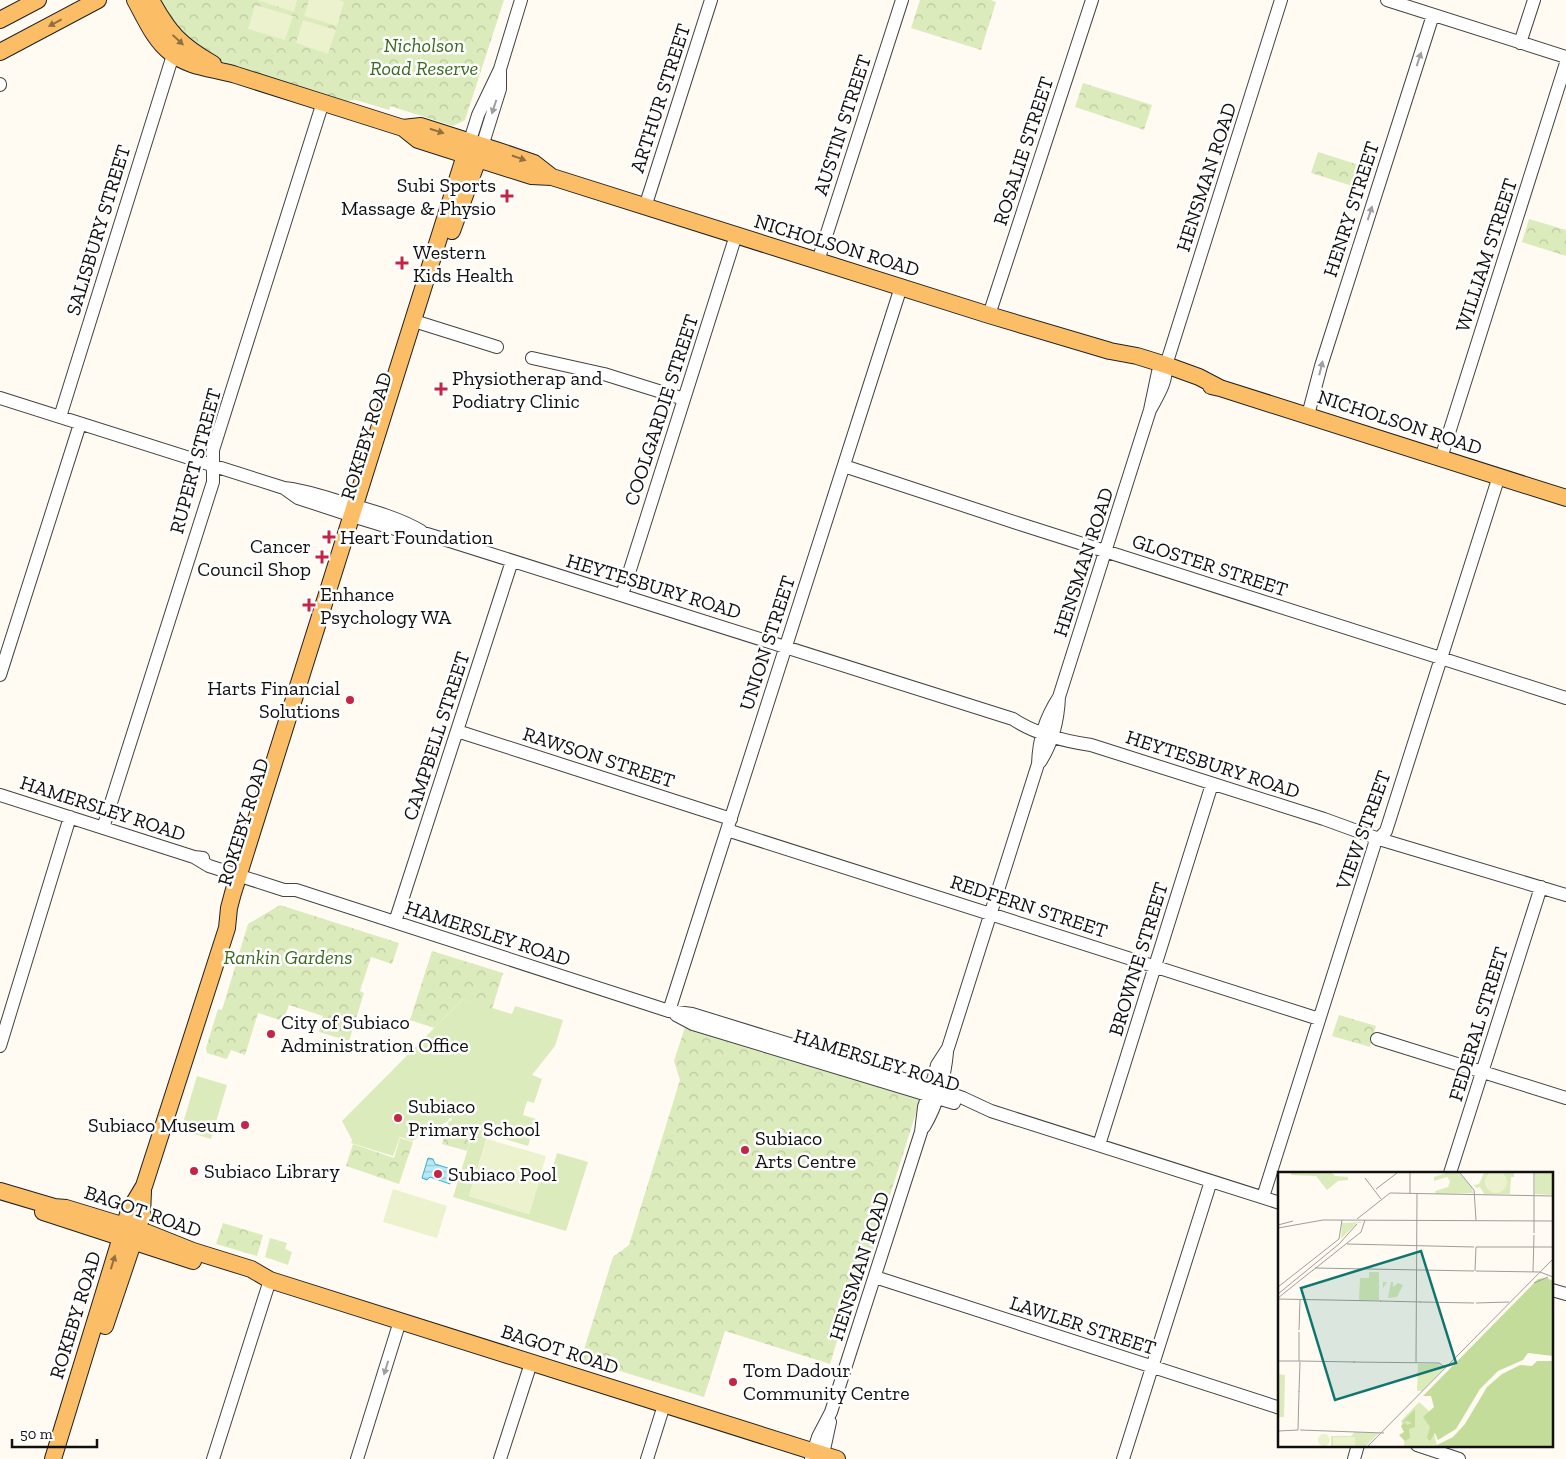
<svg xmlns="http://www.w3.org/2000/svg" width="1566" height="1459" viewBox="0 0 1566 1459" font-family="'Zilla Slab',serif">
  <defs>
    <pattern id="park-crowns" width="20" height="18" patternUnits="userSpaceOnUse" patternTransform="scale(1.25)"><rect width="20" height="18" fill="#dcebbb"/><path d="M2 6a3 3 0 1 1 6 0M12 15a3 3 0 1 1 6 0" fill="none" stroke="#bcc8a0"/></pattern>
    <pattern id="water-rules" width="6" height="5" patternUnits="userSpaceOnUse" patternTransform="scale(1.25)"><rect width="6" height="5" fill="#b6eaf8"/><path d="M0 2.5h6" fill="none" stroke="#9bc8d4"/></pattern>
  </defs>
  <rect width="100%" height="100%" fill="#fffbf3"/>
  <!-- grass -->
  <path fill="#dcebbb" d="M463,999L512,1014L515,1006L563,1020L555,1046L532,1075L542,1079L534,1103L527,1101L523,1115L536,1119L528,1146L488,1134L469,1196L529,1214L542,1171L551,1174L557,1153L588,1162L566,1231L453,1197L474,1129L451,1122L452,1118H449L448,1121L412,1141L400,1137L393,1156L351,1143L352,1140L342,1121Z
    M197,1076L227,1085L211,1139L181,1130Z
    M270,1238L287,1243L285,1249L292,1252L288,1265L265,1257Z"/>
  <!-- park -->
  <path fill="url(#park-crowns)" d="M159,0H504L465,120L453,126L390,106L389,110L356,100L347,101L217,60L187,42Z
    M920,0H991L996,2L981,50L911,28Z
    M1083,83L1152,105L1144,130L1075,107Z
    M1318,152L1372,169L1365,190L1311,173Z
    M1529,219L1566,230V256L1522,242Z
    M280,905L399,943L392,964L371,957L360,991L364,993L349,1041L319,1032L323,1016L289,1005L283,1021L258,1013L245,1055L231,1050L228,1057L226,1059L207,1053L206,1048L218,1009L222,1010L248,924Z
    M432,951L503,973L492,1009L463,999L434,1028L410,1020Z
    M1339,1015L1376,1026L1370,1047L1332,1036Z
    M685,1027L920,1100L858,1297L849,1301L830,1364L725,1331L704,1397L581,1359L613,1257L629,1245L680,1080L674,1061Z
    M449,1121L474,1129L467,1151L442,1144Z
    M400,1138L413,1142L399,1184L346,1166L353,1144L394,1158Z
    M223,1223L263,1235L257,1256L216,1244Z"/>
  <!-- pitch -->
  <path fill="#ebf2cd" d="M257,0H297L294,12Z
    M309,0H338L344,2L337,26L304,16Z
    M255,5L293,16L285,40L248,29Z
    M303,20L336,30L328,54L296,43Z
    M487,1139L546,1156L529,1214L469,1196Z
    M393,1189L447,1206L437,1238L383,1222Z"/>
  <!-- water -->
  <path fill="url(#water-rules)" stroke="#3caed0" d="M428,1158L433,1159L435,1164L454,1170L450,1184L430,1177L427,1180L422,1178Z"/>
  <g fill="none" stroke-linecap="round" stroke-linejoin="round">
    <defs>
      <path id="minor" d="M1387,0L1566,57
        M1520,43L1534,0
        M0,85V84
        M467,150L478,115L500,69L521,0
        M480,153L500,89V71
        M645,207L711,0
        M818,261L902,0
        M989,315L1092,0
        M414,321L497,347
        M532,358L604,374L684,399
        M0,398L284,488C306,490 327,498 348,504C373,511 399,518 421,531
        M1150,410C1158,395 1167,382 1166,365L1281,0
        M1308,415L1321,366L1433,15
        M60,417L173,55
        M1441,458L1566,63
        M844,466L1020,524L1566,698
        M284,488L298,498L362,519L405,532L427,534L437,537L1013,719C1035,734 1064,741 1091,745L1324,819L1379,839L1566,895
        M622,595L736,235
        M0,675L80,424
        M457,731L731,819
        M1040,762C1053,742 1058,721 1059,697L1150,410L1158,372L1166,365
        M0,795L194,857L203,858
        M103,828L213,482V450L323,102
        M727,830L1319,1019
        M194,857L209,866L284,890H296L669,1011L692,1014L939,1090L963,1098L991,1111L1280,1203
        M395,922L512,561
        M669,1011L901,287
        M676,1015L693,1024L954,1103
        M1377,1039L1566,1098
        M0,1046L70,817
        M924,1127C937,1105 945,1077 947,1052
        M1099,1145L1212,784
        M1450,1173L1541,887
        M1263,1197L1375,843L1386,831L1499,476
        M875,1277L1280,1408
        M1552,1290L1566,1294
        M1417,1445L1459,1459
        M213,1459L270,1280
        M357,1459L400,1321
        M500,1459L531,1363
        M647,1459L664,1405
        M811,1459L818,1437L831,1412L921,1132L924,1107L934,1077L937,1065L948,1048L1038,764C1039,738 1045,719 1059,697
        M822,1459L830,1422
        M1123,1459L1211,1181
        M1354,1459L1358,1445"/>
      <path id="major" d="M135,0C145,18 154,40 171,53C190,68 213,68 236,75C292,93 347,110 403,128L418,140L531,176L552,177L989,315L1110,351L1137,356L1166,365L1199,377L1220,388
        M151,0C169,33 180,45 213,64
        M0,20L38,0
        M0,52L98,0
        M403,128L421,126L496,150L534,163L552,177
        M452,231L478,159
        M1211,386L1220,388L1566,498
        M0,1191L54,1207L66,1208L148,1233L193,1251L251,1269L270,1280L837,1459
        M43,1212L193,1261
        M105,1326L142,1216L143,1191
        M53,1459L129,1211L144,1186L227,928L229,908L233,893L465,155"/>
    </defs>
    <!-- minor casing -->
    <use href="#minor" stroke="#434343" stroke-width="14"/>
    <!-- major casing -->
    <use href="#major" stroke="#212121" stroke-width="18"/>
    <!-- minor -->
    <use href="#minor" stroke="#fff" stroke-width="12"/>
    <!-- major -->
    <use href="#major" stroke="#fbbe67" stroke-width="16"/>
  </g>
  <!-- one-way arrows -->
  <defs><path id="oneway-solid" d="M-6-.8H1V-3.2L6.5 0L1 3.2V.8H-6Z" transform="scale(1.25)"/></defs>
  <g fill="#917040">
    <use href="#oneway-solid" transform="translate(55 23) rotate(152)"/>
    <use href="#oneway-solid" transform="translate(178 40) rotate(43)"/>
    <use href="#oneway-solid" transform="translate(437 131) rotate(17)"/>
    <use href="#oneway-solid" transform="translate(519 158) rotate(19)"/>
    <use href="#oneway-solid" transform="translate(113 1262) rotate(-73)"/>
  </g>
  <g fill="#9f9f9f">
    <use href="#oneway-solid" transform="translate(1419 59) rotate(-72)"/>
    <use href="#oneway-solid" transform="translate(494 107) rotate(108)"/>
    <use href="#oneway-solid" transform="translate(1370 213) rotate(-72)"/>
    <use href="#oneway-solid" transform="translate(1321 368) rotate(-76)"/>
    <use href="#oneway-solid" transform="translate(386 1368) rotate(107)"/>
  </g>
  <!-- markers -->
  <g fill="#c42446" stroke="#fff" stroke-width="2">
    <path d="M504.5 188.5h5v5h5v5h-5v5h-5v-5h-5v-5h5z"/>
    <path d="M399.5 255.5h5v5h5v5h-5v5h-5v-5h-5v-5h5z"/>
    <path d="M438.5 381.5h5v5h5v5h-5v5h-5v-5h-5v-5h5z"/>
    <path d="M326.5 529.5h5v5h5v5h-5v5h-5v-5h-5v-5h5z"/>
    <path d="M319.5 549.5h5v5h5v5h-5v5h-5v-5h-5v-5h5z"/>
    <path d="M306.5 597.5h5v5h5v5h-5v5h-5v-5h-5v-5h5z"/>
    <circle cx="350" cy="700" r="5"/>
    <circle cx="271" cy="1034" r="5"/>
    <circle cx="398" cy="1118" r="5"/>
    <circle cx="245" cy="1125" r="5"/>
    <circle cx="745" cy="1150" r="5"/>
    <circle cx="194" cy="1171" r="5"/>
    <circle cx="438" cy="1174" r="5"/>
    <circle cx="733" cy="1382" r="5"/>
  </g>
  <g text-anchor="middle" stroke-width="5" stroke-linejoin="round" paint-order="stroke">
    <!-- park labels -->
    <g font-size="20" font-style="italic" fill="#3a6a1e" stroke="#fff">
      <text x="424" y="52">Nicholson<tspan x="424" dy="23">Road Reserve</tspan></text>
      <text x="288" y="964">Rankin Gardens</text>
    </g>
    <!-- street labels -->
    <g font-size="20" fill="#101010" stroke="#fff">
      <text transform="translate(660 98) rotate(-72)" y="7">ARTHUR STREET</text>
      <text transform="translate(842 125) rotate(-72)" y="7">AUSTIN STREET</text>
      <text transform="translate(1023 151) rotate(-72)" y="7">ROSALIE STREET</text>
      <text transform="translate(1206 177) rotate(-72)" y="7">HENSMAN ROAD</text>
      <text transform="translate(1351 209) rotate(-72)" y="7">HENRY STREET</text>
      <text transform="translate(98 230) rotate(-73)" y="7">SALISBURY STREET</text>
      <text transform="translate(837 245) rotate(17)" y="7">NICHOLSON ROAD</text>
      <text transform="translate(1486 255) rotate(-72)" y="7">WILLIAM STREET</text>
      <text transform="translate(661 410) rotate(-72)" y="7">COOLGARDIE STREET</text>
      <text transform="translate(1400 422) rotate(18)" y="7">NICHOLSON ROAD</text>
      <text transform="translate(366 436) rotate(-73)" y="7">ROKEBY ROAD</text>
      <text transform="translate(195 461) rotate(-75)" y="7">RUPERT STREET</text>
      <text transform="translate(1083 562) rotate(-72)" y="7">HENSMAN ROAD</text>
      <text transform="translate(1210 565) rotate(18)" y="7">GLOSTER STREET</text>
      <text transform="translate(654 586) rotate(17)" y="7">HEYTESBURY ROAD</text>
      <text transform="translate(767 643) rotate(-72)" y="7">UNION STREET</text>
      <text transform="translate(436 736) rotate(-72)" y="7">CAMPBELL STREET</text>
      <text transform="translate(599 757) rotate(18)" y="7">RAWSON STREET</text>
      <text transform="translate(1213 764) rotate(18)" y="7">HEYTESBURY ROAD</text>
      <text transform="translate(103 808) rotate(18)" y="7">HAMERSLEY ROAD</text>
      <text transform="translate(243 822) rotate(-73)" y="7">ROKEBY ROAD</text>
      <text transform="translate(1363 830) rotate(-70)" y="7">VIEW STREET</text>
      <text transform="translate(1029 906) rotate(18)" y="7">REDFERN STREET</text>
      <text transform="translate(488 933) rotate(18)" y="7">HAMERSLEY ROAD</text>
      <text transform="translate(1138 959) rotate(-73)" y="7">BROWNE STREET</text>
      <text transform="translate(1478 1024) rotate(-73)" y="7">FEDERAL STREET</text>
      <text transform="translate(877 1060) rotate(17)" y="7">HAMERSLEY ROAD</text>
      <text transform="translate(143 1211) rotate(19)" y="7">BAGOT ROAD</text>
      <text transform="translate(859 1266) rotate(-72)" y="7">HENSMAN ROAD</text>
      <text transform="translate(75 1315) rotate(-73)" y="7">ROKEBY ROAD</text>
      <text transform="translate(1083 1325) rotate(18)" y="7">LAWLER STREET</text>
      <text transform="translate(560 1349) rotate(18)" y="7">BAGOT ROAD</text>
    </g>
    <!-- poi labels -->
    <g font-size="20" fill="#101010" stroke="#fff" text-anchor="start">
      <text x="496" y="192" text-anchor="end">Subi Sports<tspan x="496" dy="23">Massage &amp; Physio</tspan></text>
      <text x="413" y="259">Western<tspan x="413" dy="23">Kids Health</tspan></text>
      <text x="452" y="385">Physiotherap and<tspan x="452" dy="23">Podiatry Clinic</tspan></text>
      <text x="340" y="544">Heart Foundation</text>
      <text x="311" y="553" text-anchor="end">Cancer<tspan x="311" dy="23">Council Shop</tspan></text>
      <text x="320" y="601">Enhance<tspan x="320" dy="23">Psychology WA</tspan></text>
      <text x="340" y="695" text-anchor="end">Harts Financial<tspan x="340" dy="23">Solutions</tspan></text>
      <text x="281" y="1029">City of Subiaco<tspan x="281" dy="23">Administration Office</tspan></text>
      <text x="408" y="1113">Subiaco<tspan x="408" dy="23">Primary School</tspan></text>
      <text x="235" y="1132" text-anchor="end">Subiaco Museum</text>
      <text x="755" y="1145">Subiaco<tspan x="755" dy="23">Arts Centre</tspan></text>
      <text x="204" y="1178">Subiaco Library</text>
      <text x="448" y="1181">Subiaco Pool</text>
      <text x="743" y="1377">Tom Dadour<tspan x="743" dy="23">Community Centre</tspan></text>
    </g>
  </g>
  <!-- overview -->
  <g transform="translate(1278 1172)">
    <rect width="275" height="275" fill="#fffbf3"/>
    <path d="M206,1H236V5H233L232,22H206L202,15L198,16L196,13L201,12ZM64,51L83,50L84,51H79L63,67ZM105,110H115V115L120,111L125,113L119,125L110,126L113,110H109L105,116ZM141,230L151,239L159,274H126L127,260L123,249Z" fill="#dcebbb"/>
    <path d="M269,106L275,109V184L250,181L245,188L220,199L202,217L178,257L160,268L157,261L152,269L149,266L152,255L145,245L156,235L153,224H145L260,107ZM259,189H275V274H157L175,265L187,252L209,215L224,202L242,193L254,194ZM137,237V255L131,257L132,266L127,269L121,263L126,260L123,254L127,250L129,253L134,251L129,249L124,250Z" fill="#c3dc9a"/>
    <path d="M13,1H54L57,4L70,5V8L60,9L49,18L38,4L13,3ZM168,1H181L194,15L195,21L158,22L157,19L170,15L172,9L169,5L156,9V5ZM257,1H275V23L257,22ZM91,100H101V128H81L82,106H91ZM140,192H160L166,196L144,219H139ZM0,202L7,203L6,245H0ZM77,260L101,261L88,274H53V264H73Z" fill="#dcebbb"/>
    <path d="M207 10a11 11 0 1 1 22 0a11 11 0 1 1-22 0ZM40 268a6 6 0 1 1 12 0a6 6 0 1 1-12 0ZM55,265H77V274H55Z" fill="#ebf2cd"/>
    <path fill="none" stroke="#9f9d98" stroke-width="1" d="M132,1V21M182,1L196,18L198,48M87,6L103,27M98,17L119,1M79,47L112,21L275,24M0,53L15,49M0,56L45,48L275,49M256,61V1M69,72L196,75M198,75H275M37,96L196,99M34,99L83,60L87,48M197,99L198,75M198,99L262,100L275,105M255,100L256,63M256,111L270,105M0,115L61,67L64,48M0,122L61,72L79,52M0,126L35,98M0,127L103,129M102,129L143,130M142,130L196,131M198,131L231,130M21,158L22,128M0,189H22M21,189V160M22,189L77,190M75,190L161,191L168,196M138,190L139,22M21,220L22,190M20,258L21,219M22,258L106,261M0,259L20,258M90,274L275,87"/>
    <path fill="#0f766e" fill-opacity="0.15" stroke="#0f766e" stroke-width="2.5" d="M143,79L178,191L57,228L23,116Z"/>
    <rect width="275" height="275" fill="none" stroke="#101010" stroke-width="2.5"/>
  </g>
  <!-- scale -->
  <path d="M12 1439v8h85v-8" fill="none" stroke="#101010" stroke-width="2.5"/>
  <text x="20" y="1439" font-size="15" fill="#101010" stroke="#ffffff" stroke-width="4" paint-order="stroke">50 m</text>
</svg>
